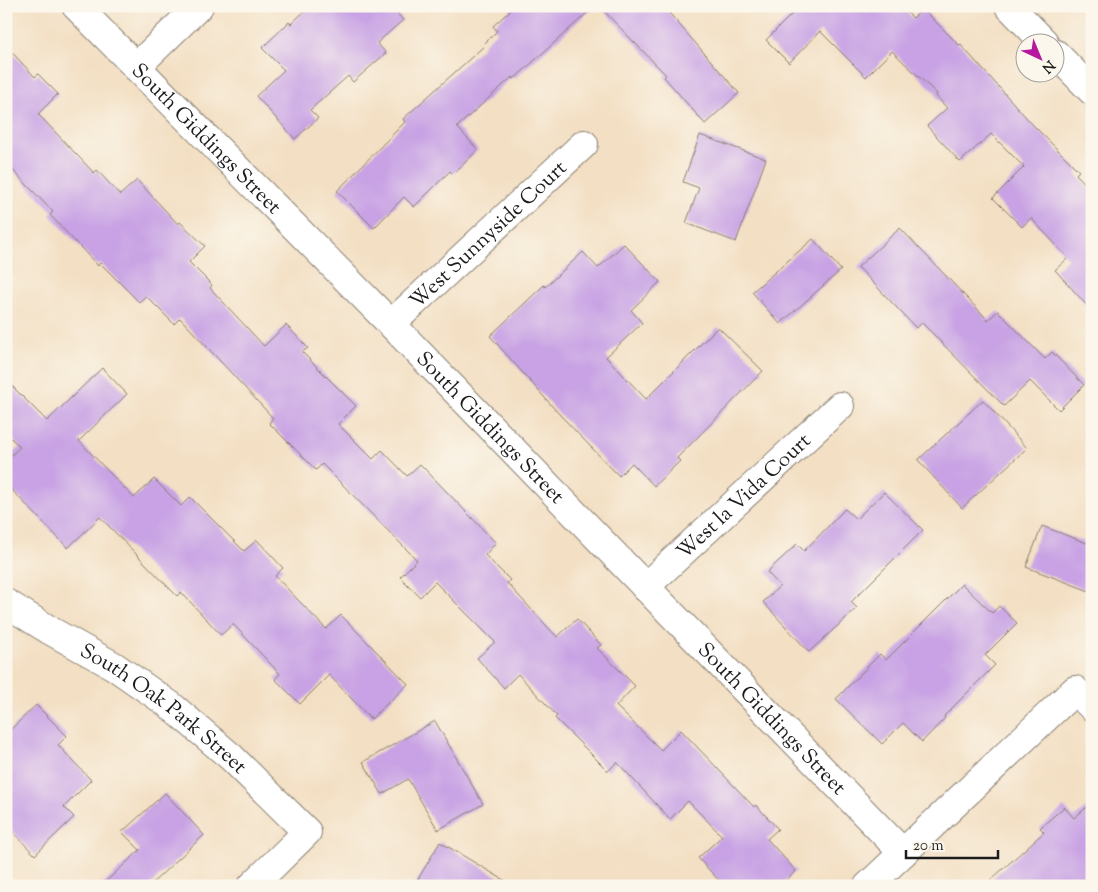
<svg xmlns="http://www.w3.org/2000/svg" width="1098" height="892" viewBox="0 0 1098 892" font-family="'Sorts Mill Goudy',serif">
  <rect width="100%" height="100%" fill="#fbf7ec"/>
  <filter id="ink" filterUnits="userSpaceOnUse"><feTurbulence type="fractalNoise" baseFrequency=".02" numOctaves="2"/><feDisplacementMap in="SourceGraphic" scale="10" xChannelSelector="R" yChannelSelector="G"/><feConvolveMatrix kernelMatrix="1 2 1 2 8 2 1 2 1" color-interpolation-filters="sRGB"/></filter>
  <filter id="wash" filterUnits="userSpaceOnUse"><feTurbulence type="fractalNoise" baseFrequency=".0096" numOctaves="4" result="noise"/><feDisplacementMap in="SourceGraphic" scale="20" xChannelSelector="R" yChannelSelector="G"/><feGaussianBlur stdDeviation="1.12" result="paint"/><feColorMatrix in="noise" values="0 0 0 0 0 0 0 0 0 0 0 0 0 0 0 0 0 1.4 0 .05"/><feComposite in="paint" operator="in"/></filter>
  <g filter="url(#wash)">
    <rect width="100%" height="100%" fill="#f3dfc3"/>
    <g id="blocks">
      <!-- building -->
      <path fill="#c8a2e4" d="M310,6H390L403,20L377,43L386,53L353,82L348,76L310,110L318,118L295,139L256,96L284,70L262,48L289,22L291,24Z
        M515,6H595L514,79L512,77L457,127L478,150L453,174L450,171L414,207L404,197L374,228L337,191L405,122L403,119L484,46L483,45L497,31L493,26Z
        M599,6H663L739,93L705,124L664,77L666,75Z
        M794,6H900L913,18L923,9L959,45L960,44L1033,125L1079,171L1076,174L1092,191V311L1055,270L1068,258L1031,218L1022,227L993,198L1024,167L991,134L960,162L927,126L947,108L936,96L937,94L892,51L866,77L820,31L789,63L766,40L797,9Z
        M6,46L35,77L38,74L58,94L38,114L94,173L97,170L120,195L137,180L178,224L180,222L205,246L189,262L212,285L210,288L264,346L286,325L308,348L302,352L356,406L338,424L373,459L382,450L407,476L420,464L496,543L485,555L510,580L507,583L557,637L577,619L601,645L597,648L635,686L616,706L661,750L681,730L754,807L756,805L778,829L767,839L796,871L780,886H724L698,858L722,836L688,801L670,819L617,762L608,771L555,718L557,716L518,674L504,688L477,658L495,642L435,582L420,597L400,577L417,560L322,464L316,470L269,423L273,418L180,318L174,324L146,296L139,302L100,263L98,266L50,215L53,212L6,163Z
        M700,135L766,159L736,242L686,223L699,188L683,182Z
        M900,228L988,320L998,311L1045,359L1052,352L1084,385L1059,410L1030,381L1004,406L922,323L916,328L858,267Z
        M813,239L841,270L780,324L752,292Z
        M624,244L660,282L631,310L642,323L606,357L646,399L718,327L763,371L677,458L680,461L654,486L632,463L619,476L560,415L490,336L544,285L545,287L583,252L598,268Z
        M102,368L127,394L79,441L134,498L154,479L181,506L190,497L244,551L257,540L283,568L275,576L326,629L341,615L408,684L371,719L329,675L300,704L275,679L280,674L233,624L221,635L181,592L177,596L100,517L68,548L6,484V460L20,447L6,433V380L47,421Z
        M983,400L1027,448L962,508L918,460Z
        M884,492L923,530L851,602L857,608L809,652L763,602L780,586L767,572L797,544L804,551L845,509L856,519Z
        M1042,526L1092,545V592L1026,567Z
        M962,584L992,613L999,606L1017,623L985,655L995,665L944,716L945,718L922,742L903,723L882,744L836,699L880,654L886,660Z
        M36,705L67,736L58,745L91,780L64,807L74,817L35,855L6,825V734Z
        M435,721L483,804L438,830L408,779L382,794L363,762Z
        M165,793L204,835L149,886H101L140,850L122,832Z
        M1092,803V886H984L1044,832L1040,828L1064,807L1074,818Z
        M440,842L514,886H414Z"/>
    </g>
  </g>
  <g filter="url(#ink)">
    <use href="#blocks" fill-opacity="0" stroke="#887e70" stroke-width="1"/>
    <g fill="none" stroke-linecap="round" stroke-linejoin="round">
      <defs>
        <g id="minor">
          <path id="s1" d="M76,6L391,324L903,853"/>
          <path d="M1009,6L1044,42"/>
          <path d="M1056,54L1092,91"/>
          <path d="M136,67L199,6"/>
          <path id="s2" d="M391,324L584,144"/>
          <path id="s3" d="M645,587L840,406"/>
          <path id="s4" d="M6,603L51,631L114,666L170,705L231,757L307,832L252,886"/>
          <path d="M868,886L1075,690L1092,707"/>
        </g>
      </defs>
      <!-- minor casing -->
      <use href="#minor" stroke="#887e70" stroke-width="30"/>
      <!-- minor -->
      <use href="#minor" stroke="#fff" stroke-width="28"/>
    </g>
  </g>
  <g text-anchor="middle" stroke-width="5" stroke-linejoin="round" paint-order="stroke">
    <!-- street labels -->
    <g font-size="21" fill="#1c1c1c" stroke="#fbf7ec">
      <text dy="7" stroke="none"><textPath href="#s1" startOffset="186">South Giddings Street</textPath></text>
      <text dy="7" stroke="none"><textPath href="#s2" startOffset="132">West Sunnyside Court</textPath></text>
      <text dy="7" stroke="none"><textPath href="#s1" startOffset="591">South Giddings Street</textPath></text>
      <text dy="7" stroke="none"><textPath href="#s3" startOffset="134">West la Vida Court</textPath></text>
      <text dy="7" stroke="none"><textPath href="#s4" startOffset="190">South Oak Park Street</textPath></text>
      <text dy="7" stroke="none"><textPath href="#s1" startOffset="996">South Giddings Street</textPath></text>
    </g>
  </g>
  <!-- margin -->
  <rect width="1098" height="892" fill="none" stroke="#fbf7ec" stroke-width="25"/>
  <!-- north arrow -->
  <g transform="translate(1040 58) rotate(136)"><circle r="24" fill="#fbf7ec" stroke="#a29f99"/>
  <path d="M0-4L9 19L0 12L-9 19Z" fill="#b5179e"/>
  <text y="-8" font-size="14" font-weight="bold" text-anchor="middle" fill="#1c1c1c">N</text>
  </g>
  <!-- scale -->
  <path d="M906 850v8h92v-8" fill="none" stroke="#1c1c1c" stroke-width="2.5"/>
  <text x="913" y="850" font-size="15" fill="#1c1c1c" stroke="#fbf7ec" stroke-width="4" paint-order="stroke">20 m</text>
</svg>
